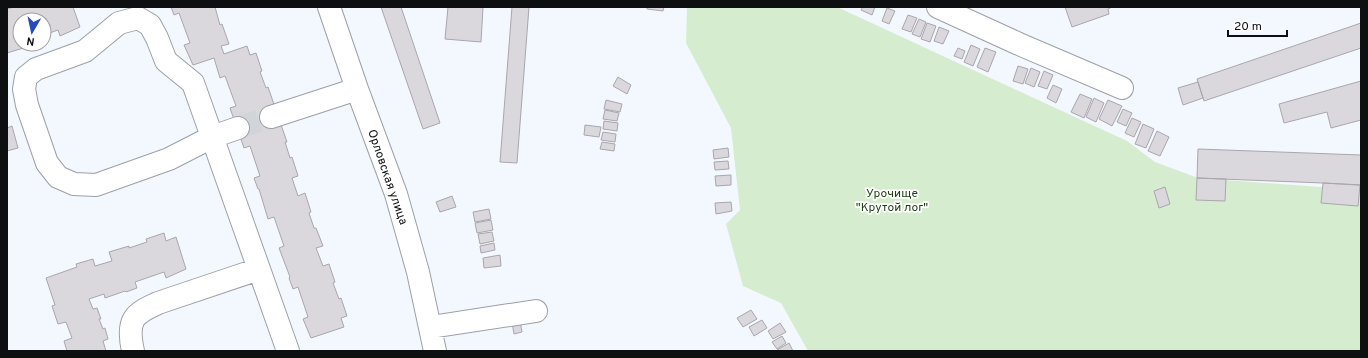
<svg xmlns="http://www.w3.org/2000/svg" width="1368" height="358" viewBox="0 0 1368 358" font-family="Overpass,sans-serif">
  <rect width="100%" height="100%" fill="#f3f8fe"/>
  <!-- green -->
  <path fill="#d5ecce" d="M687,7H837L1127,141L1155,162L1198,178L1361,190V351H808L781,303L743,286L726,224L740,210L731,128L686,43Z"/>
  <!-- building -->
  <path fill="#dad7dd" stroke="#a9a6ad" d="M14,7H73L80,27L60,36L58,30L44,35V20H20V44H30V46L7,53V9Z
    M171,7H215L220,25L222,24L229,44L221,46L224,54L247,46L250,55L256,53L262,71L260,72L266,88L268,87L287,142H285L290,158L292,157L298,176L292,178L298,196L305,193L311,212L309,213L314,228H316L323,246L316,248L323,266L329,264L335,282L333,283L339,299L341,298L347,316L341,318L344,327L311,338L303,319L308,317L298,287L293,289L289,278L290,277L279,248L284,246L274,217L268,219L259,189H258L254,178L260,176L250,146L244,148L230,108L236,106L225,76L220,78L214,58L193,65L184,45L190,43L179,13L174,15Z
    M381,7H401L440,123L423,129Z
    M448,7H483L481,42L445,39Z
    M512,7H529L517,163L500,162Z
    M647,7H664L663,11L647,9Z
    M863,7H875L872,15L861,10Z
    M1065,7H1112L1108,9L1109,14L1072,27Z
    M887,8L895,11L889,24L882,21Z
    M908,15L917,18L911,32L902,29Z
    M919,19L926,22L920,37L912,34Z
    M927,23L936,26L930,42L921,39Z
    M1361,23V48L1204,101L1197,79Z
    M939,27L949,31L943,44L934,41Z
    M971,45L980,49L973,66L964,62Z
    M958,48L965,51L962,59L954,56Z
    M985,48L996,52L988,72L977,67Z
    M1018,66L1028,69L1023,84L1013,81Z
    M1031,68L1040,72L1034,87L1025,83Z
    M1044,71L1053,75L1047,89L1038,86Z
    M618,77L631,85L627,94L613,86Z
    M1361,81V120L1331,128L1327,112L1284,123L1279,104Z
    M1198,82L1203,98L1183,105L1178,88Z
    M1053,85L1062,89L1056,103L1047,98Z
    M1080,94L1092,99L1084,118L1071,112Z
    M1094,98L1104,103L1096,122L1086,117Z
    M606,100L622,104L620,112L604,109Z
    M1108,100L1122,106L1112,126L1099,119Z
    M1123,109L1132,113L1126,126L1117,122Z
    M605,110L619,113L617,121L603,119Z
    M1132,118L1141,122L1134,137L1125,133Z
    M604,121L618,123L617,131L603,129Z
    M1143,124L1154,129L1146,148L1135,144Z
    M585,125L601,127L599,137L584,135Z
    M12,126L18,148L7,151V128Z
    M1157,131L1169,137L1160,156L1148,151Z
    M603,132L616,134L615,142L601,140Z
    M602,142L615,144L614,151L600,149Z
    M728,148L729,157L714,159L713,150Z
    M1198,149L1361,155V185L1323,183L1197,178Z
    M728,161L729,169L715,170L714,162Z
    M731,175V185L716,186L715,176Z
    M1197,178L1226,179L1225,201L1196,200Z
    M1323,183L1360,185L1358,206L1321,203Z
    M1165,187L1170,204L1159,208L1154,191Z
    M452,196L456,207L440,212L436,202Z
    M731,202L732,211L716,214L715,203Z
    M489,209L491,219L475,222L473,212Z
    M491,220L493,230L477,233L475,223Z
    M492,232L494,241L480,244L478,234Z
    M164,233L166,241L176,237L186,269L166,278L164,272L135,282L137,288L126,292L125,291L105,298L104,294L89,299L93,309L97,308L101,319H99L103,329L105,328L108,339L103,341L106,351H67L64,341L72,338L66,322L58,324L52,306L55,305L46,278L77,267L76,264L93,259L95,266L112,261L109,252L129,246V248L147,242L146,239Z
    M494,243L495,250L481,253L480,246Z
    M500,255L501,266L484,268L483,258Z
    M751,310L757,319L743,327L737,318Z
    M762,320L767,328L754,336L749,327Z
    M520,321L522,332L514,334L512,322Z
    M780,323L786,332L773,339L768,331Z
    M782,336L786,343L777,349L772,342Z
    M789,343L793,351H777V350Z"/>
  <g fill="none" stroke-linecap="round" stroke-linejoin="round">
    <!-- minor-tunnel -->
    <path stroke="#d1d5da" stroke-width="22" stroke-dasharray="22 11" stroke-linecap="butt" d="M238,128L271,117"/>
    <defs>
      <path id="minor" d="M329,7L357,89L396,194L418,272L435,351
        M938,7L1019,44L1122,88
        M271,117L357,89
        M238,128L212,137L169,159L96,185L74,184L58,177L47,163L27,105L24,89L26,77L36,69L85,51L119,23L138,18L150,25L157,38L166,61L193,83L288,351
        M431,327L536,311
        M133,351C131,342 129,327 134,319C139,311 150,307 158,303L259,269"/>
    </defs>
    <!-- minor casing -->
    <use href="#minor" stroke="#9ca0a6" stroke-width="24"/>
    <!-- minor -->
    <use href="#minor" stroke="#fff" stroke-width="22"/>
  </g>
  <g text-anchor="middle" stroke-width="3.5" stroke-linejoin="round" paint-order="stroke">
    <!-- street labels -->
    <g font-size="12" fill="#0e0f11" stroke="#fff">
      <text transform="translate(388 177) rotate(71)" y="4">Орловская улица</text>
    </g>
    <!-- park labels -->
    <g font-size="12" fill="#1d3c11" stroke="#fff">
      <text x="892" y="197">Урочище<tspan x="892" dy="14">"Крутой лог"</tspan></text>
    </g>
  </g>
  <!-- border -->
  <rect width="1368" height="358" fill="none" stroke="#0e0f11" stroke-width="16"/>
  <!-- north arrow -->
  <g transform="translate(32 32) rotate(189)"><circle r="19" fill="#ffffff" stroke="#9f9fa0"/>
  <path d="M0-3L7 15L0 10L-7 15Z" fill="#234bb9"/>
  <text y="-6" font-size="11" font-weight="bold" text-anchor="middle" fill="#0e0f11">N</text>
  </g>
  <!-- scale -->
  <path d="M1228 30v6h59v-6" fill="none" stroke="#0e0f11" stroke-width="2"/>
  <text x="1234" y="30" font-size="12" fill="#0e0f11" stroke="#ffffff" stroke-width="3" paint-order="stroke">20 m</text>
</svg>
